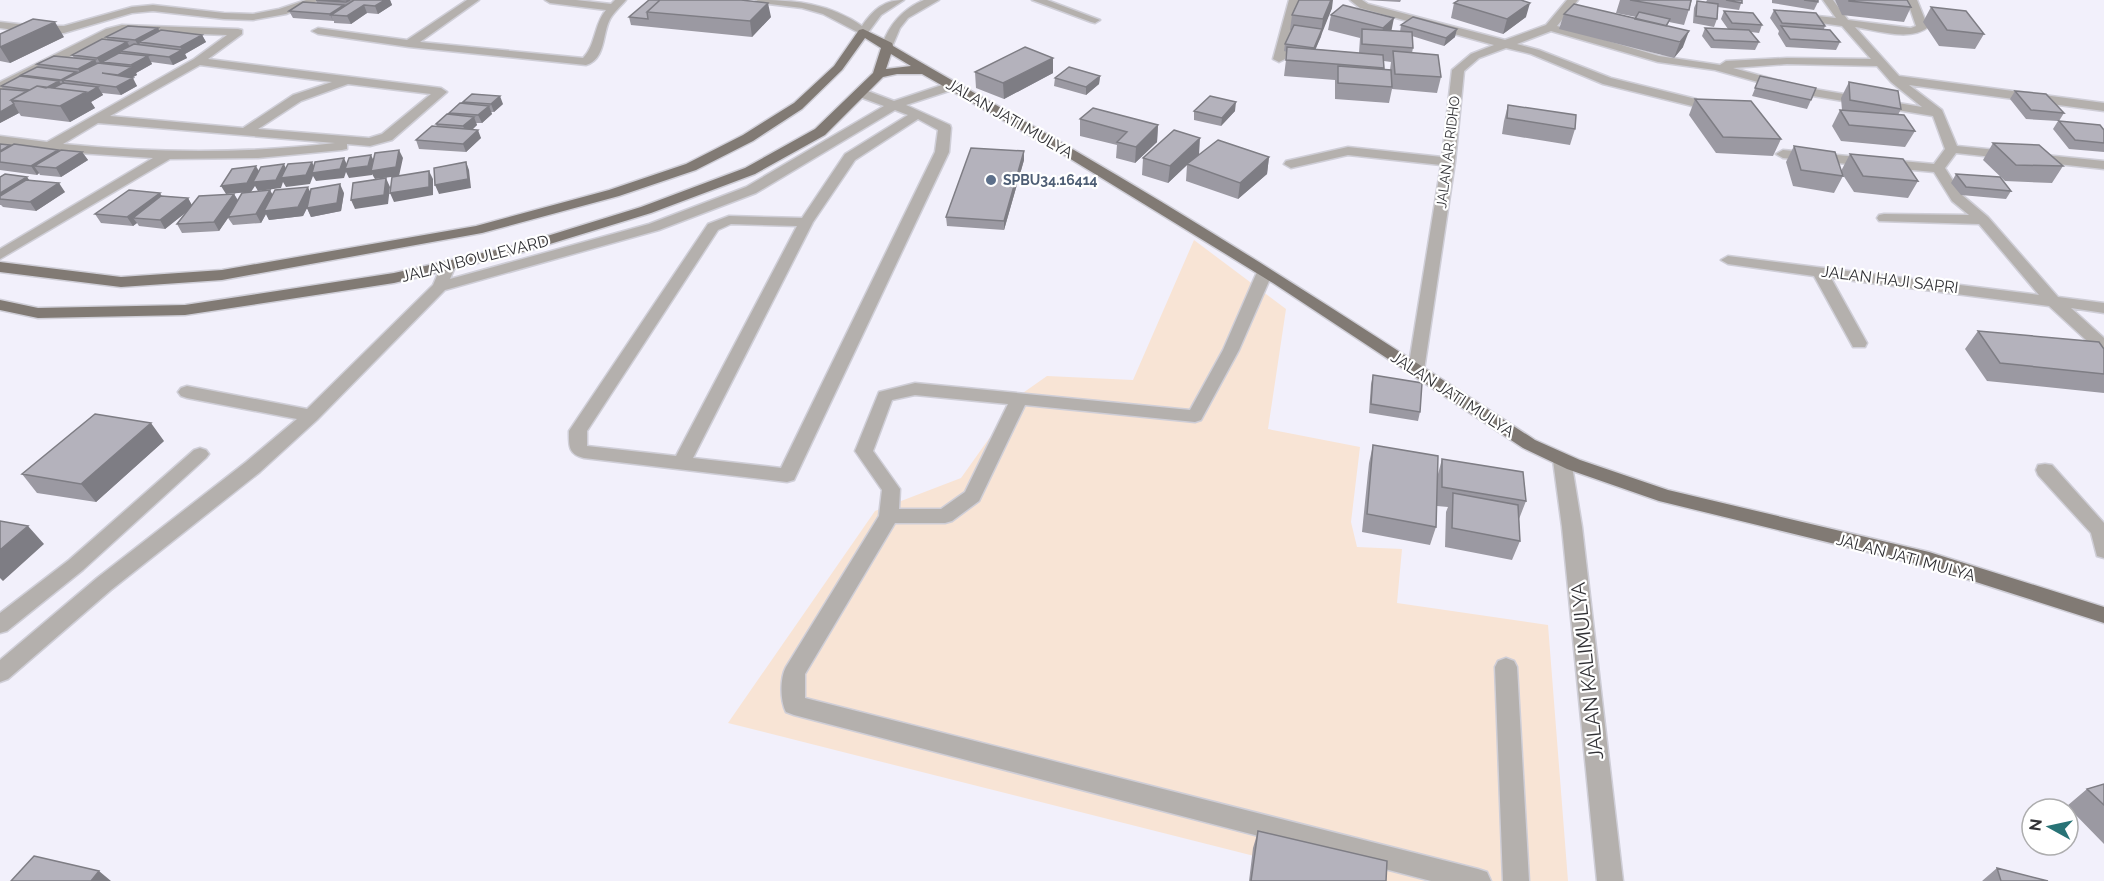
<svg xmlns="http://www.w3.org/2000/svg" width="2104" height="881" viewBox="0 0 2104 881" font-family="Raleway,sans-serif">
  <rect width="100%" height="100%" fill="#f2f0fb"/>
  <!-- commercial -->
  <path fill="#f8e4d5" d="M1194,240L1286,309L1268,429L1360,447L1351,522L1357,547L1402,549L1397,603L1548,625L1568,881H1353L728,723L875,511L961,478L1020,395L1047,376L1133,380Z"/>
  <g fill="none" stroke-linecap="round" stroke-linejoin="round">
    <defs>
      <path id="minor" d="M306,0H320L286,14L253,20L224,19L153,11L132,13L64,33H36L0,28V22L36,26H64L132,7L153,5L224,13L253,14L279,9Z
        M467,0H479L420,42L583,58C596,45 594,24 606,10L550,3L545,0H576L611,4L615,0H626C621,6 614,12 610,19C602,34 606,59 586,65L409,47L318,34L312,31L318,28L407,40Z
        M756,0C794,0 829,3 862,26C873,10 884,0 904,0L881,15L867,34L863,35L823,14L802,8L761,3Z
        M924,0H939L908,18L900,28L892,47H884L882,45C890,23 903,9 924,0Z
        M1032,0H1047L1100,20L1095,23L1091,22Z
        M1289,0H1299L1285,59L1279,62L1273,59Z
        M1350,0H1362L1368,4L1505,40L1546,25L1567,0H1578L1557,26L1659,56L1720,65L1726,61L1787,58L1871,59L1842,26L1799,20L1794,17L1799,14L1836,18L1823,0H1833L1848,20L1911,28L1916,26L1907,0H1917L1928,27C1911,42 1875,30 1855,27L1899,76L2104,103V111L1909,85L1942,110L1957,146L2104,161V169L1956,153L1945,168L1962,195L1988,217L2058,297L2104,303V313L2071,308L2104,338V352L2098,351L2049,306L1831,278L1867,343L1865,347H1853L1814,276L1728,264L1721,260L1728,256L2039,295L1979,224L1879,221L1877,218L1879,215L1884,214L1969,215L1952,201L1934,172L1783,158L1776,154L1783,150L1934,164L1945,149L1933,116L1801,94L1715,70L1658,62L1551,31L1517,44L1539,50L1611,78L1696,99L1698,102L1692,106L1603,84L1531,54L1506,48L1479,58L1464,71L1455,162L1424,370L1422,374H1410L1408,370L1441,165L1348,155L1291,168L1284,164L1286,161L1348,147L1442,157L1452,70L1471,54L1494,45L1360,8ZM1787,64L1877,66L1891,82L1922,107L1802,87L1733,68Z
        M122,25L238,29L242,30V34L208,59L441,88L447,92L392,140L370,146L347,144V149L342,150L258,158L170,159L0,259V249L153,158L48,151L0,144V136L47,142L194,59L227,35L122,31L0,91V82L106,29ZM200,65L332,82L293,95L243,128L110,116ZM348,84L431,94L382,134L369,138L258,129L301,101ZM98,123L335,143C244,154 154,153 63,144Z
        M951,82L955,83V89L906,105L950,125L951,128L949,152L794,480L787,482L584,458C568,454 569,446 569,431L708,224L729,216L802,218L845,154L908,115L895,110L756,193L659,230L445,290L317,420L260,472L111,590L8,679L0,682V660L97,578L246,462L297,419L187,398L181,396L178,392L181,388L187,386L307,409L433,285L442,264L447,262L455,267L450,279L649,224L746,187L884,106L857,96V90H865L894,101ZM918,119L938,130L935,152L781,468L693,458L813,222L855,160ZM731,224L797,226L676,456L587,446V431L718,230Z
        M1265,267L1273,272L1239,350L1201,420L1195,422L1025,405L979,501L952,521L945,523H895L805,674V698L1478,869L1487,872L1491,881H1431L794,715L786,712C780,700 780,678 786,667L879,516L882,490L855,451L879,392L915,383L1190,410L1223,350L1257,272ZM915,395L1008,404L965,492L941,509H899L900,489L873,451L892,400Z
        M200,448L206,450L209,454L206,458L83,570L7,631L0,633V613L69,560L194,450Z
        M1562,454L1568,456L1571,460L1582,527L1623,881H1597L1562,527L1553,460L1556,456Z
        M2045,464L2052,465L2104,523V558L2097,556L2091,533L2038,475L2036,470L2038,465Z
        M1506,658L1514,661L1517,667L1529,881H1503L1495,667L1498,661Z"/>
      <path id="major" d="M863,29L892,43L893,46C953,82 1014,114 1074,150C1231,241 1383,341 1535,440L1580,460L1668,490L1929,552L2104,607V623L1929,567L1659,501L1567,469L1523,448L1273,283L1064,155L922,74H897L883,77L825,135L755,174L651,213L527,251L394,283L185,315L38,318L0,310V300L38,308L185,305L394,273L518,245L641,207L745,168L815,129L873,73L881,48L865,38L842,70L802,109L753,141L696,170L619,196L482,233L222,280L121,287L0,272V262L121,277L222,270L476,226L609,190L686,164L743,135L794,103L834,66L859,30ZM891,54L911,66L886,69Z"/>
    </defs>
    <!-- minor casing -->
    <use href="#minor" stroke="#cfced7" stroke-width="3"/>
    <!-- major casing -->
    <use href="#major" stroke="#cfced7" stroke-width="3"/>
    <!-- minor -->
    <use href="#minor" fill="#b4b0ad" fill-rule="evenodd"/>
    <!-- major -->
    <use href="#major" fill="#817a74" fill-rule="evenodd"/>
  </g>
  <!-- wall -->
  <path fill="#9b99a2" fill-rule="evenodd" d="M316,0H390L392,5L378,14L367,13L351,24L334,23V21L293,18L289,11L317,3Z
    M649,0L771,17L752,37L631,25L629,17Z
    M1365,0H1401L1400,2Z
    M1620,0H1692L1684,25L1669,22L1667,26L1683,47L1674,58L1559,29L1564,14L1635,19L1636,17L1616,13Z
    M1707,0H1742L1739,10L1718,7L1717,19L1714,27L1693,23L1694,8L1697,1L1706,2Z
    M1772,0H1818V2L1814,10L1772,3Z
    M1835,0H1907L1911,7L1904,22L1842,15Z
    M1454,3L1526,17L1503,34L1451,18Z
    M1343,5L1392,31L1400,32L1401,25L1455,37L1444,46L1412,36L1413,48L1412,53L1441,77L1437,93L1392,89L1389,103L1335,99V80L1284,76L1287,52L1284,51L1285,44L1292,30H1290L1292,15L1332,8L1322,31L1321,37L1315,49L1359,53L1360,38L1328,30L1331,15ZM1384,61L1391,62L1390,70L1384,69Z
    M1931,7L1984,34L1975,49L1939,46L1923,22Z
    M1774,10L1825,26L1824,29L1840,42L1836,50L1786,47L1778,34L1779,31L1770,18Z
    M1724,11L1762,25L1759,33L1751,32L1759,42L1755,50L1711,48L1702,36L1705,28L1728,29L1721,19Z
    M158,28L159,31L202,35L206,42L185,54L187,58L173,65L151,62L152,64L136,73L137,75L131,78L137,86L121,95L102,93L103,95L91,102L95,108L70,122L21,116L19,113L0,123L3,89L1,86L22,77L21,75L38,67L37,64L74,58L72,55L108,40L106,37Z
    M0,34L64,37L10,63L0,61Z
    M975,72L1053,73L1004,99L976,88Z
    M1100,76L1099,84L1086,95L1054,86L1055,78Z
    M1760,76L1811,100L1807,109L1752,96Z
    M1849,82L1901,109L1898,115L1915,131L1905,147L1841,141L1832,126L1840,110H1842L1841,98Z
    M2015,91L2064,113L2059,121L2104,130V152L2069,149L2053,129L2058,121L2026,119L2010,99Z
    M1695,99L1781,139L1773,156L1716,153L1689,115Z
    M463,102L503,104L494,112H491L492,114L482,123H476L477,125L472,129L481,138L466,152L419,149L416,140L437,127L436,124L450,115L449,113L463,104Z
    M1508,105L1575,129L1570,145L1502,134L1504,121Z
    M1194,111H1235L1221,126L1194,120Z
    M1080,119L1158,125L1157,142L1135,163L1116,158L1117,145L1080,136Z
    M1993,143L2063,166L2052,183L2005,181L1983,160Z
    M0,144L11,146L58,150L59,151L82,152L88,160L61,177L40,175L39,173L37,175L0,170Z
    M1794,146L1841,171L1850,154L1918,181L1908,198L1854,192L1841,172L1843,176L1834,193L1793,186L1786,162Z
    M1024,151V160L1004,230L947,226L946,217Z
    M1269,157L1267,174L1238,199L1186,181L1187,165L1168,183L1142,175L1143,158Z
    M1956,174L2011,191L2006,199L1961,195L1951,183Z
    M0,177L30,180L65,192L36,211L3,207L1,205H0Z
    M270,190L272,195L310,191L344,193L341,211L311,217L307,208L303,216L269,220L266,214L261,223L233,225L228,218L219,231L182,233L177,224L187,211L165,229L139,226L137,223L133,226L101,223L95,214L162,196L188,198L192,206L234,194L238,200Z
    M1978,331L2104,349V393L1987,381L1965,349Z
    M1373,375L1420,412L1418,421L1369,413L1371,384Z
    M164,441L96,502L37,493L22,474Z
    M1373,445L1438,474L1442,459L1526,501L1519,519L1520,541L1512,560L1445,547L1446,512L1448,507L1437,506L1436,527L1430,545L1362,532L1369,463Z
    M2104,784V844L2067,806L2087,789Z
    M1258,831L1386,881H1249L1253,848Z
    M1997,868L2048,881H1982Z"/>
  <!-- shaded-wall -->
  <path fill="#7e7d84" d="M385,0H390L392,5L378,14L375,6Z
    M1331,0H1333L1332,8L1313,56L1314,48L1321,32L1323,19Z
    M768,3L771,17L752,37L750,21Z
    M1530,3L1526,17L1503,34L1507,19Z
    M344,5L347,13L331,15L333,21L330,14Z
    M364,5L367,13L351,24L347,16Z
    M1394,18L1391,33L1380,43L1383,28Z
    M55,22L64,37L10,63L0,47Z
    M158,28L162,36L139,42L141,47L140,48L135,40Z
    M1457,29L1455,37L1444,46L1446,38Z
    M1689,31L1683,47L1674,58L1680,42Z
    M202,35L206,42L185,54L187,58L173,65L169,57L182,50L180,47Z
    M127,42L132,50L120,51L122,55L102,62L104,65L102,66L97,58Z
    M148,56L152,64L136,73L137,75L122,83L118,75L132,67L131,65Z
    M1053,58V73L1004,99L1003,83Z
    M95,60L100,68L83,77L78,69Z
    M76,72L81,80H63L67,87L66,88L61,80Z
    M1100,76L1099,84L1086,95V87Z
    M133,78L137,86L121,95L116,87Z
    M59,81L64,89L40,91Z
    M98,87L103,95L91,102L95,108L70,122L60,106L86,92Z
    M500,96L503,104L494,112L491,104Z
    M1236,102L1235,111L1221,126L1222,118Z
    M14,104L19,113L0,123V112Z
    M489,106L492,114L482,123L478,115Z
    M474,117L477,125L467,135L463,126Z
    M1158,125L1157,142L1135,163L1136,147Z
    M478,130L481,138L466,152L463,144Z
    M1200,138L1199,155L1187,164V165L1168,183L1170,166Z
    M58,150L64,158L34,166L39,173L37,175L31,166Z
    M399,150L403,158L399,176L375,179L372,174V175L349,178L346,172L344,178L316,181L313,176L310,184L286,187L283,182L281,188L258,191L255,186L251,192L226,194L221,186L256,166L261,175L284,164L288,173L312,162L316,170L344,158L348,167L371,155L375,163Z
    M1024,151V160L1004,230V221Z
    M82,152L88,160L61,177L56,168Z
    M1269,157L1267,174L1238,199L1240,183Z
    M466,162L469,170L471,188L439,194L435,185Z
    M429,171L433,179V195L394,202L390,193Z
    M27,177L33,185L0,199V193Z
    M386,178L390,187L388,204L355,209L351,200Z
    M59,183L65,192L36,211L30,202Z
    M340,184L344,193L341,211L311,217L307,208L303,216L269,220L266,214L261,223L256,214L270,190L275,199L308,187L312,196Z
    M160,193L165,202L133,218L137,223L133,226L127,217Z
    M234,194L239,203L228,217V218L219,231L214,222Z
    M188,198L193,207L165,229L160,220Z
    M151,423L164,441L96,502L81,484Z
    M28,526L44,544L3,581L0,578V550Z
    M99,871L111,881H91Z"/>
  <!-- building -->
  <path fill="#b4b2bc" stroke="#7e7d84" stroke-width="1.5" d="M316,0H350L346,2Z
    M354,0H385L375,6L364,5L347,16L331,15Z
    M649,0H660L647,12L648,19L629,17Z
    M660,0H741L768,3L750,21L647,12Z
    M1299,0H1331L1323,19L1292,15Z
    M1459,0H1521L1530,3L1507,19L1454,3Z
    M1630,0H1691L1689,10Z
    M1726,0H1742V3Z
    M1804,0H1818V2Z
    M1849,0H1907L1911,7L1849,1Z
    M1697,1L1718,4L1717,19L1696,16Z
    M303,2L344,5L330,14L289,11Z
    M1574,4L1689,31L1680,42L1564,14Z
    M1343,5L1394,18L1383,28L1331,15Z
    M1931,7L1966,11L1984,34L1947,30Z
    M1774,10L1816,13L1825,26L1782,23Z
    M1724,11L1753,13L1762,25L1732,23Z
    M1639,12L1670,19L1666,26L1635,19Z
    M1413,17L1457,29L1446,38L1401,25Z
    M33,19L55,22L0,47V34Z
    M1294,25L1322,29L1314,48L1285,44Z
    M128,26L158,28L135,40L106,37Z
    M1781,26L1830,30L1840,42L1790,39Z
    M1705,28L1749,30L1759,42L1714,40Z
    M1362,29L1412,32L1413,48L1362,44Z
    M161,30L202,35L180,47L139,42Z
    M102,39L127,42L97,58L72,55Z
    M134,44L182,50L169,57L120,51Z
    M1025,47L1053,58L1003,83L975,72Z
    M1287,47L1383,55L1384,68L1286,60Z
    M1393,51L1438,55L1441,77L1395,74Z
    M119,53L148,56L131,65L102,62Z
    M54,56L95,60L78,69L37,64Z
    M98,63L132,67L118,75L102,73L133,78L116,87L63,80Z
    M1338,66L1391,70L1392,87L1338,83Z
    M37,67L76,72L61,80L21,75Z
    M1069,67L1100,76L1086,87L1055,78Z
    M20,76L59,81L46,88L37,86L30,90L1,86Z
    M1760,76L1816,88L1811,100L1755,88Z
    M1849,82L1898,91L1901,109L1850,100Z
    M63,83L98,87L86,94V92L53,88Z
    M37,86L86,92L60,106L11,100Z
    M0,89H1L27,91L11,100L14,104L0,112Z
    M2015,91L2046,94L2064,113L2031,110Z
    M472,94L500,96L491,104L463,102Z
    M1210,96L1236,102L1222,118L1194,111Z
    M1695,99L1751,101L1781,139L1723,137Z
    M460,103L489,106L478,115L449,113Z
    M1508,105L1576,115L1575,129L1507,118Z
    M1093,108L1158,125L1136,147L1117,142L1127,132L1080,119Z
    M1840,110L1904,115L1915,131L1849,125Z
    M447,114L474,117L463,126L436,124Z
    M2059,121L2100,125L2104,130V143L2075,140Z
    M432,126L478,130L463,144L416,140Z
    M1174,130L1200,138L1170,166L1143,158Z
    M1218,140L1269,157L1240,183L1187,164Z
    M1993,143L2039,145L2063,166L2016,165Z
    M0,144L10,145L0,151Z
    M14,144L58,150L31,166L0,162V152Z
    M1794,146L1835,152L1843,176L1801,170Z
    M971,148L1024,151L1004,221L946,217Z
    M61,150L82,152L56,168L34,166Z
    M399,150L396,167L371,171L375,153Z
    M1850,154L1903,159L1918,181L1863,176Z
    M371,155L368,166L345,169L349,158Z
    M344,158L340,169L312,173L315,162Z
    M312,162L306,175L281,178L288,164Z
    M466,162L468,179L435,185L434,168Z
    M284,164L276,180L253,182L261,167Z
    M256,166L247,183L221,186L232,169Z
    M429,171V187L390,193L392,177Z
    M5,174L27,177L0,193V177Z
    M1956,174L2000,177L2011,191L1966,187Z
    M386,178L384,195L351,200L353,183Z
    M26,180L59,183L30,202L0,199V196Z
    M340,184L337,203L307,208L311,189Z
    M308,187L298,207L264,211L275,190Z
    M129,190L160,193L127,217L95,214Z
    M270,190L256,214L228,217L242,193Z
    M234,194L214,222L177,224L199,196Z
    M161,196L188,198L160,220L133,218Z
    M1978,331L2099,342L2104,349V374L2000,363Z
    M1373,375L1422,383L1420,412L1371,404Z
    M95,414L151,423L81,484L22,474Z
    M1373,445L1438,456L1436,527L1367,514Z
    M1442,459L1523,472L1526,501L1442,487Z
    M1453,493L1518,505L1520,541L1452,528Z
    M0,521L28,526L0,550Z
    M2104,784V805L2087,789Z
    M1258,831L1387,861L1386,881H1251Z
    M34,856L99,871L91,881H11Z
    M1997,868L2048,881H2001Z"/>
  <!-- markers -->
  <circle fill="#5c6f8a" stroke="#fff" stroke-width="2" cx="991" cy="180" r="6"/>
  <g text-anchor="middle" stroke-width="4.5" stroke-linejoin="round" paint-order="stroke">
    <!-- far-street labels -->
    <g font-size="14" fill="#313135" stroke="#fff">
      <text transform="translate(1448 152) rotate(-83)" y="5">JALAN AR RIDHO</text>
    </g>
    <!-- far-service labels -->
    <g font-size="14" font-weight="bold" fill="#4e5e75" stroke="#fff" text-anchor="start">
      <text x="1003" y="185">SPBU34.16414</text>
    </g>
    <!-- street labels -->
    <g font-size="16" fill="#313135" stroke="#fff">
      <text transform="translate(1010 118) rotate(30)" y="6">JALAN JATI MULYA</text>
      <text transform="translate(475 258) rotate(-14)" y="6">JALAN BOULEVARD</text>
      <text transform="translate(1890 279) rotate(7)" y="6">JALAN HAJI SAPRI</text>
      <text transform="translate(1453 394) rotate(33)" y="6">JALAN JATI MULYA</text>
      <text transform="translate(1906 557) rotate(15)" y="6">JALAN JATI MULYA</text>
    </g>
    <!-- near-street labels -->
    <g font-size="20" fill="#313135" stroke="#fff">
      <text transform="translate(1587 671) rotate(-96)" y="7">JALAN KALIMULYA</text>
    </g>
  </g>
  <!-- north arrow -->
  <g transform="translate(2050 827) rotate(278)"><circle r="28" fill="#ffffff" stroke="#adadae" stroke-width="1.5"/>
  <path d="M0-4.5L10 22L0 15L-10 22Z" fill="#287376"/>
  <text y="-9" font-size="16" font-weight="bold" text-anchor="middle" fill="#313135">N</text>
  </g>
</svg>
